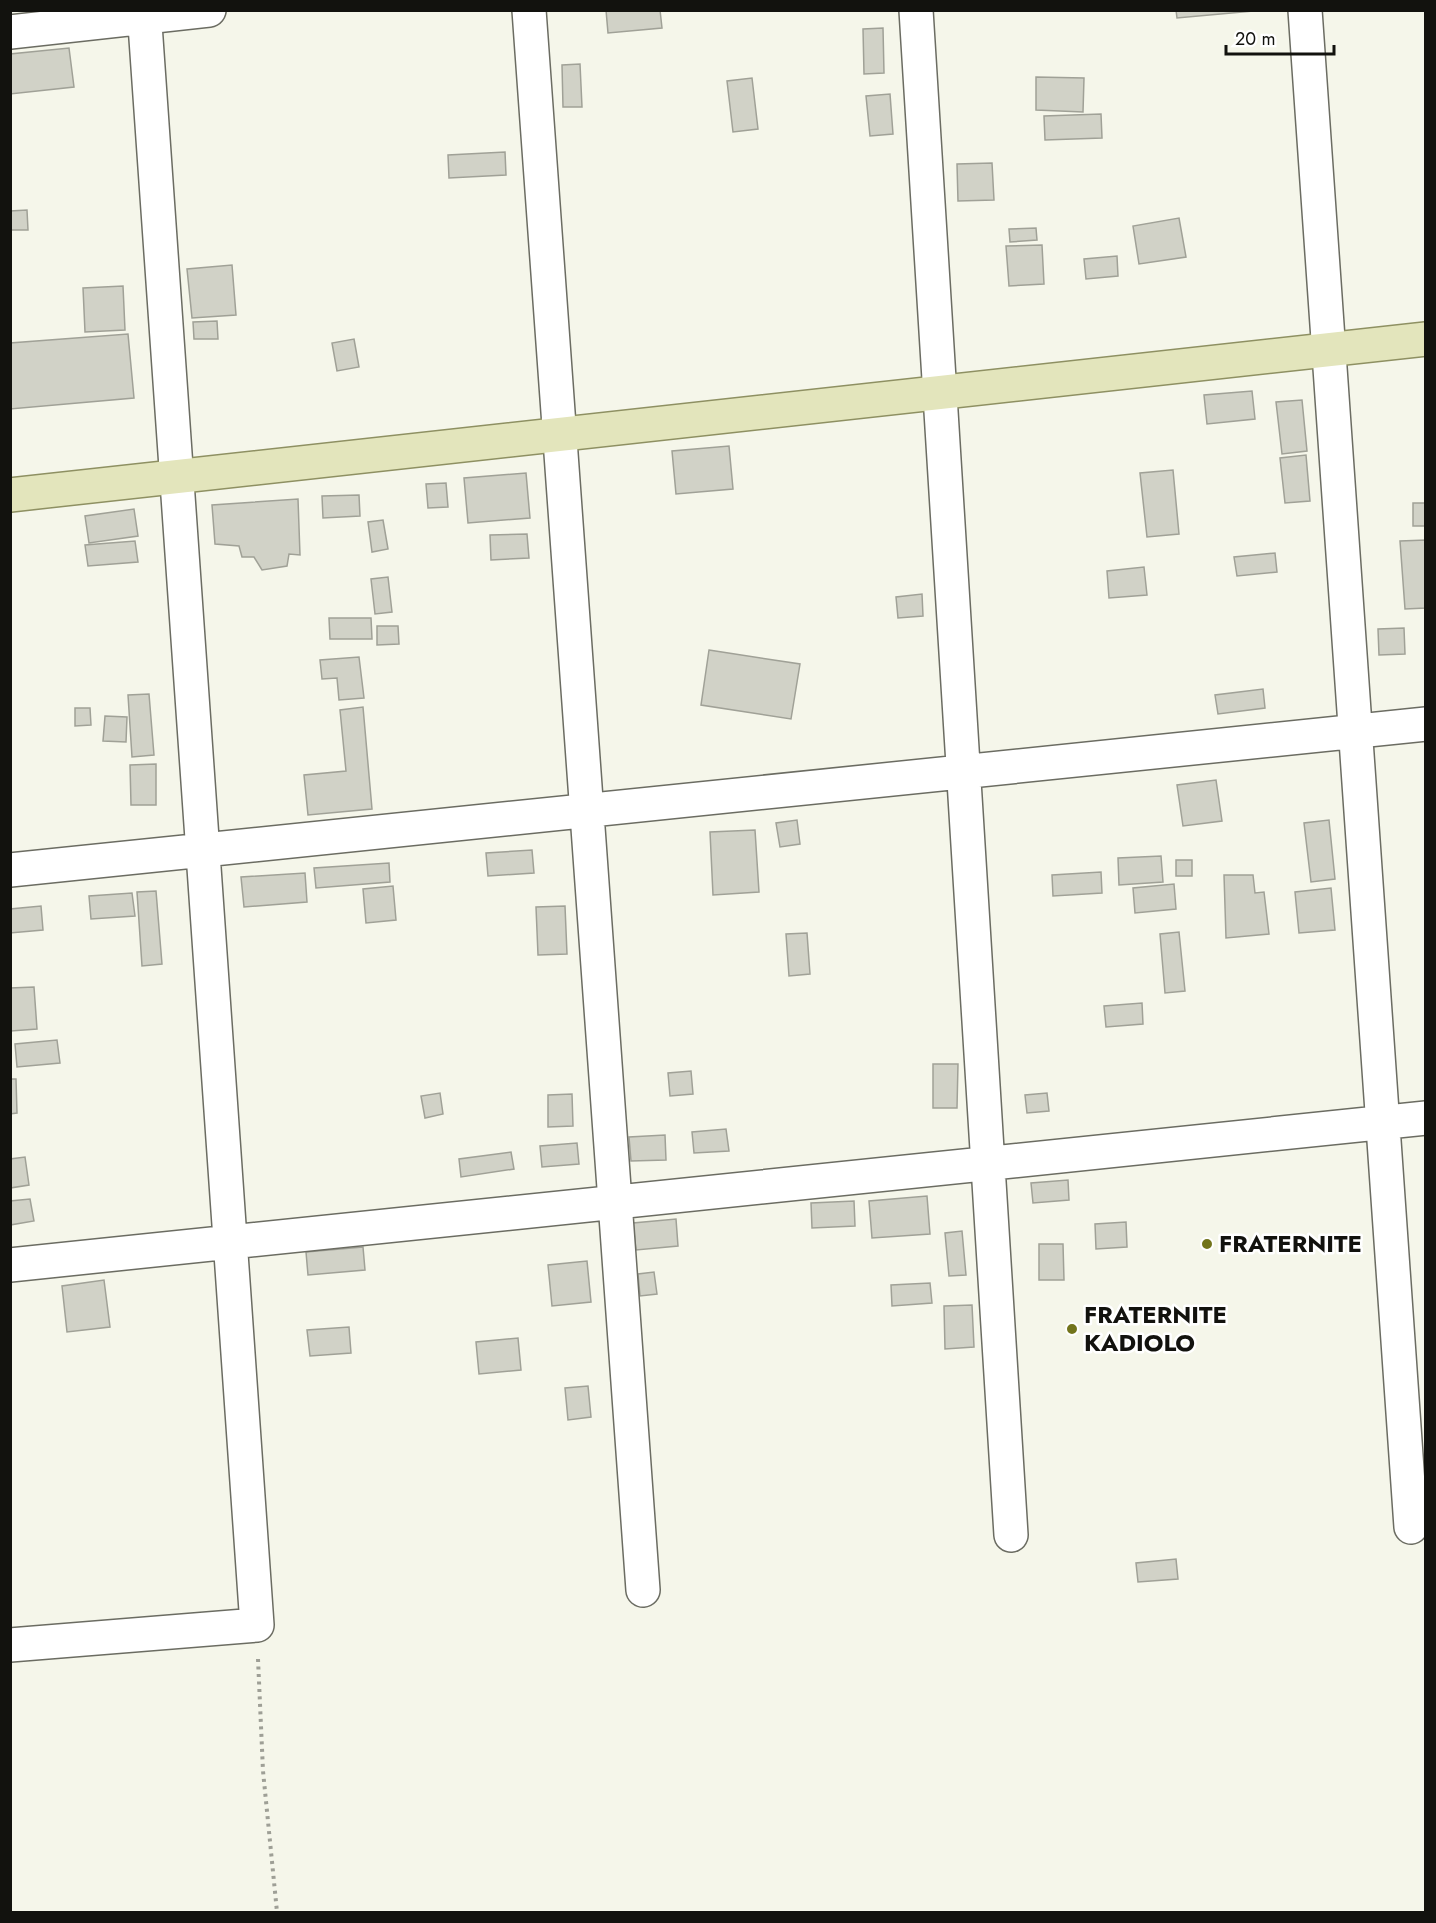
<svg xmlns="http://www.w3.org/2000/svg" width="1436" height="1923" viewBox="0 0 1436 1923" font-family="Jost,sans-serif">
  <rect width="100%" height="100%" fill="#f5f6ea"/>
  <!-- building -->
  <path fill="#d1d2c7" stroke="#a0a197" stroke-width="1.5" d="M606,10H660L662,28L608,33Z
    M1176,10H1253V11L1177,18Z
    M883,28L884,73L864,74L863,29Z
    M69,48L74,87L10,94V54Z
    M580,64L582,107H563L562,65Z
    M1036,77L1084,78L1083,112L1036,110Z
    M752,78L758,129L733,132L727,81Z
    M890,94L893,134L870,136L866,96Z
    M1101,114L1102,138L1045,140L1044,116Z
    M505,152L506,175L449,178L448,155Z
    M992,163L994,200L958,201L957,164Z
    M27,210L28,230H10V211Z
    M1179,218L1186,257L1139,264L1133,226Z
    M1036,228L1037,240L1010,242L1009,229Z
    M1042,245L1044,284L1009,286L1006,246Z
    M1117,256L1118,276L1086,279L1084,259Z
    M232,265L236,315L192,318L187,269Z
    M123,286L125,330L85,332L83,288Z
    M217,321L218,339H194L193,322Z
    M128,334L134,398L10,409V343Z
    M354,339L359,367L337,371L332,343Z
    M1252,391L1255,419L1207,424L1204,395Z
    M1302,400L1307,451L1282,454L1276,402Z
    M729,446L733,489L676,494L672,451Z
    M1306,455L1310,501L1285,503L1280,458Z
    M1173,470L1179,534L1147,537L1140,473Z
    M526,473L530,518L468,523L464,478Z
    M446,483L448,507L428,508L426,484Z
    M359,495L360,516L323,518L322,496Z
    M298,499L300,555L289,554L287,566L262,570L254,557H242L239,546L215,544L212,505Z
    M1413,503H1426V526H1413Z
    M134,509L138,536L89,543L85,516Z
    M383,520L388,549L372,552L368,522Z
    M527,534L529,558L491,560L490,535Z
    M1426,540V608L1405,609L1400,541Z
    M135,541L138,562L88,566L85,545Z
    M1275,553L1277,572L1237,576L1234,557Z
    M1144,567L1147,595L1109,598L1107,571Z
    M388,577L392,612L375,614L371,579Z
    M922,594L923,616L898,618L896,597Z
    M329,618H371L372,639H330Z
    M377,626H398L399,644L377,645Z
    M1404,628L1405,654L1379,655L1378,629Z
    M709,650L800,664L791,719L701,705Z
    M359,657L364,698L339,700L337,678L322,679L320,660Z
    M1263,689L1265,708L1218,714L1215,695Z
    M149,694L154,755L132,757L128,695Z
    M363,707L372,809L308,815L304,775L346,771L340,710Z
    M75,708H90L91,725L75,726Z
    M105,716L127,717L126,742L103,741Z
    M156,764V805H131L130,765Z
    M1216,780L1222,821L1183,826L1177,785Z
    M797,820L800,844L780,847L776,823Z
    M1329,820L1335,879L1311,882L1304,823Z
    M755,830L759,892L713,895L710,832Z
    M532,850L534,873L488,876L486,853Z
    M1161,856L1163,882L1119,885L1118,858Z
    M1176,860H1192V876H1176Z
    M389,863L390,882L316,888L314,868Z
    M1101,872L1102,893L1053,896L1052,875Z
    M305,873L307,902L244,907L241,877Z
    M1224,875H1253L1255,893L1264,892L1269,934L1226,938Z
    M1174,884L1176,909L1135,913L1133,888Z
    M393,886L396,920L366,923L363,889Z
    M1331,888L1335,930L1299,933L1295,892Z
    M156,891L162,964L142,966L137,892Z
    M132,893L135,916L91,919L89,896Z
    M41,906L43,930L10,933V909Z
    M565,906L567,954L538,955L536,907Z
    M1179,932L1185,991L1165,993L1160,934Z
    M807,933L810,974L789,976L786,934Z
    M34,987L37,1029L11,1031L10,988Z
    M1142,1003L1143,1024L1106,1027L1104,1006Z
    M57,1040L60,1063L17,1067L15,1044Z
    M933,1064H958L957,1108H933Z
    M691,1071L693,1094L670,1096L668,1073Z
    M10,1079H16L17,1113L10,1114Z
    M440,1093L443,1114L425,1118L421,1096Z
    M1047,1093L1049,1111L1027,1113L1025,1095Z
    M572,1094L573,1126L548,1127V1095Z
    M726,1129L729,1151L694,1153L692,1132Z
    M665,1135L666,1160L631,1161L629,1137Z
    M577,1143L579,1164L542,1167L540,1146Z
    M511,1152L514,1169L461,1177L459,1159Z
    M25,1157L29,1185L10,1188V1159Z
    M1068,1180L1069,1200L1033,1203L1031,1183Z
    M927,1196L930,1234L872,1238L869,1201Z
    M30,1199L34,1221L10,1225V1201Z
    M854,1201L855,1226L812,1228L811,1203Z
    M676,1219L678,1246L636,1250L633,1223Z
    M1126,1222L1127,1247L1096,1249L1095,1224Z
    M962,1231L966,1275L949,1276L945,1233Z
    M1039,1244H1063L1064,1280H1039Z
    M363,1247L365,1270L308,1275L306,1252Z
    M587,1261L591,1302L552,1306L548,1265Z
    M654,1272L657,1294L640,1296L638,1274Z
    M104,1280L110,1327L67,1332L62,1286Z
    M930,1283L932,1303L892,1306L891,1285Z
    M972,1305L974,1347L945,1349L944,1306Z
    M349,1327L351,1353L310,1356L307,1330Z
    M518,1338L521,1370L479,1374L476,1342Z
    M588,1386L591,1417L568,1420L565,1388Z
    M1176,1559L1178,1579L1138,1582L1136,1563Z"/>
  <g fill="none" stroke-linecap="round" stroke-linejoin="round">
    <defs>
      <path id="minor" d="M529,10L643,1590
        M916,10L1011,1535
        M1305,10L1411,1527
        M10,32L209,10
        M10,870L1426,724
        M10,1265L1426,1118
        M10,1645L257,1625L144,10"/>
      <path id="major" d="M10,495L1426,339"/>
    </defs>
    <!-- minor casing -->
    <use href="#minor" stroke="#6b6c62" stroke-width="36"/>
    <!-- major casing -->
    <use href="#major" stroke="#8e9062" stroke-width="36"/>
    <!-- path -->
    <path stroke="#9e9f96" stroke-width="4" stroke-dasharray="3 4.5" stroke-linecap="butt" d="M258,1659L263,1771L277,1912"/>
    <!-- minor -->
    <use href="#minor" stroke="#fff" stroke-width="33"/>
    <!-- major -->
    <use href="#major" stroke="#e3e5bc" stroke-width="33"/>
  </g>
  <!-- markers -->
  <g fill="#72741b" stroke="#fff" stroke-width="2">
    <circle cx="1207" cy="1244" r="6"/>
    <circle cx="1072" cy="1329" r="6"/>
  </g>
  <g text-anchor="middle" stroke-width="5" stroke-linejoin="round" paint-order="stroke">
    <!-- poi labels -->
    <g font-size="24" font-weight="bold" fill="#12120e" stroke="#fff" text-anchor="start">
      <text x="1219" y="1252">FRATERNITE</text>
      <text x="1084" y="1323">FRATERNITE<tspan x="1084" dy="28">KADIOLO</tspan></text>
    </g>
  </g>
  <!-- border -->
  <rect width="1436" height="1923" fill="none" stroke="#12120e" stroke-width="24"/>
  <!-- scale -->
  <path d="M1226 45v9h108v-9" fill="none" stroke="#12120e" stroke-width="3"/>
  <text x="1235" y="45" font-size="18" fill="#12120e" stroke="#ffffff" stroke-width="4.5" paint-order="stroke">20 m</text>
</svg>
